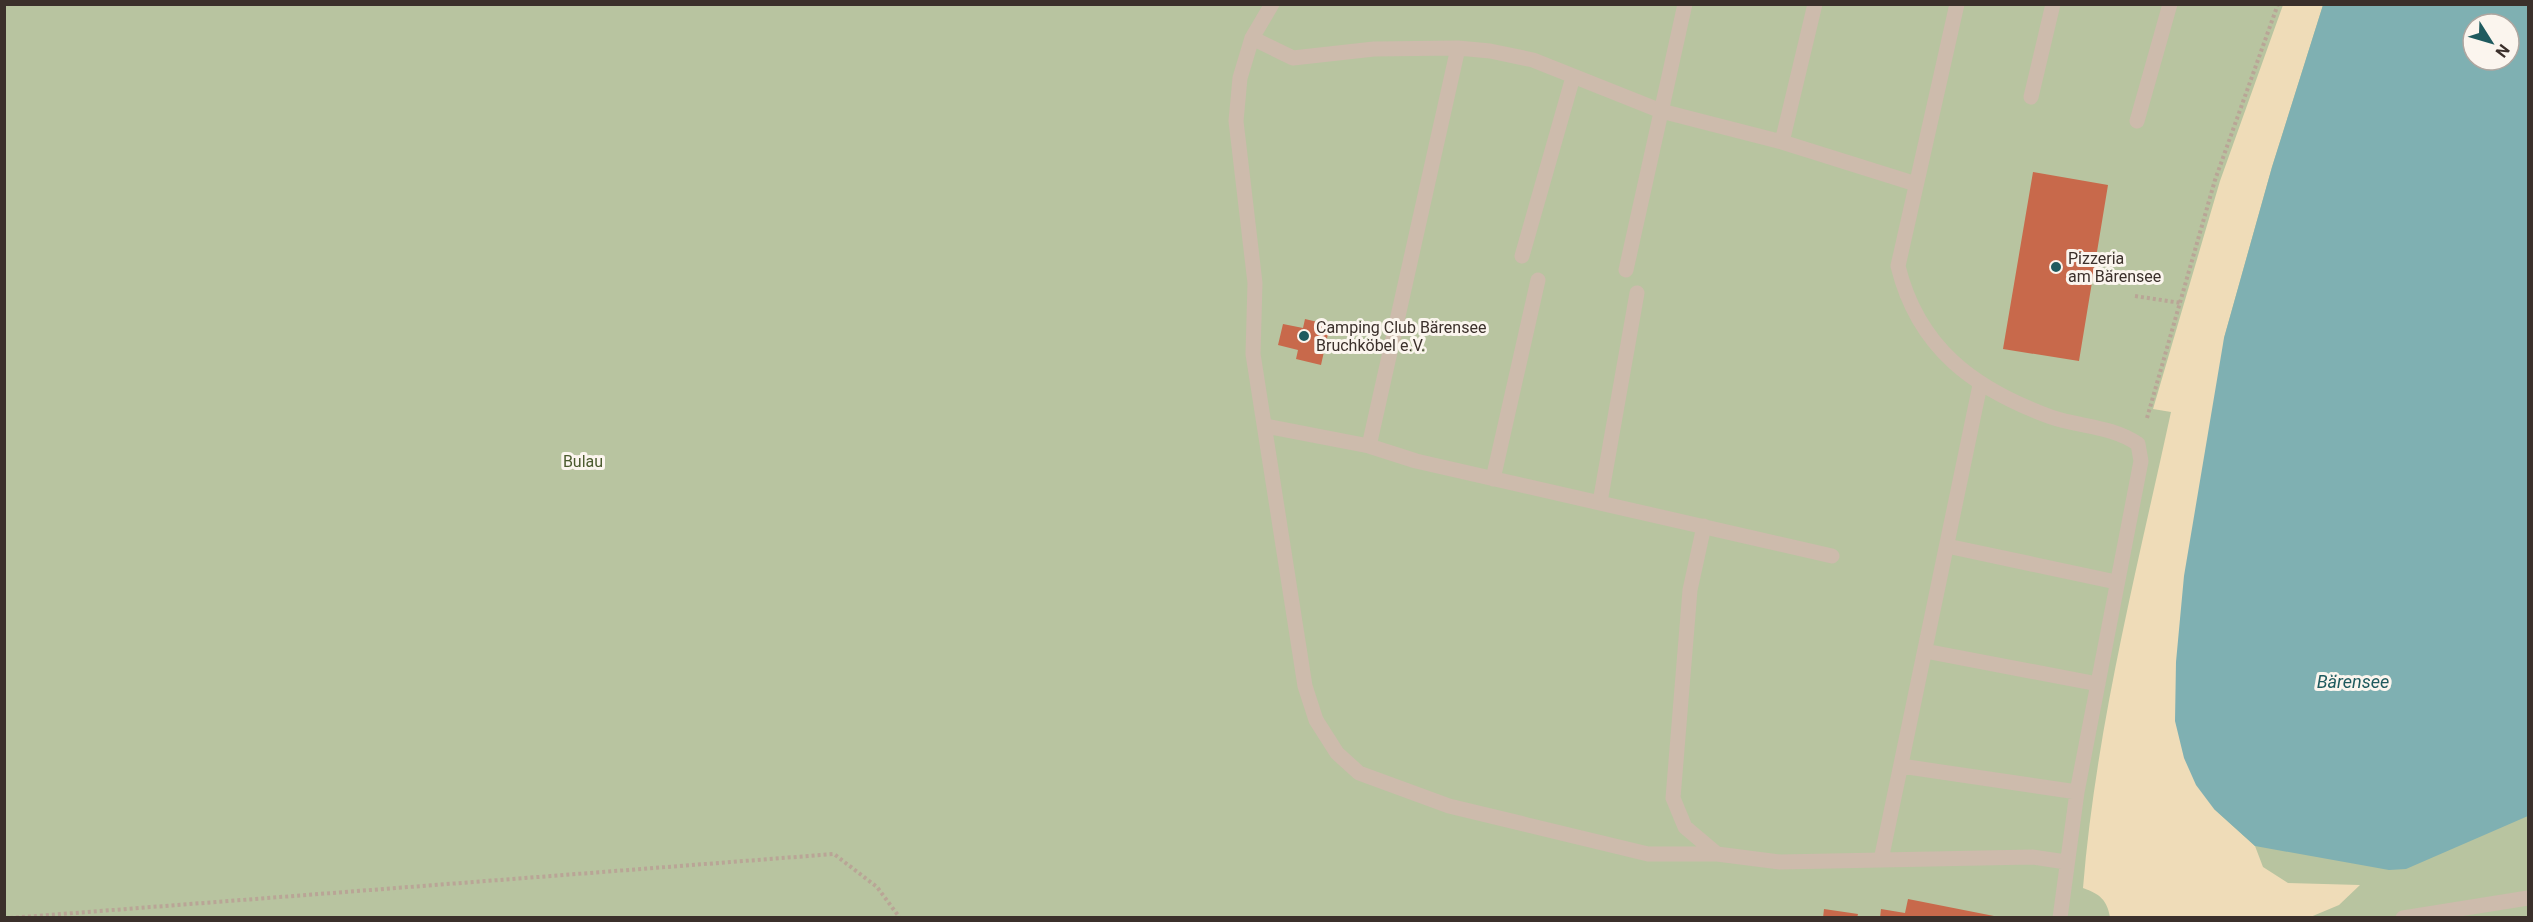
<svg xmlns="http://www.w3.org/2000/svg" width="2533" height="922" viewBox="0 0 2533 922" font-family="Roboto,sans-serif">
  <rect width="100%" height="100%" fill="#f4ebe1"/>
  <!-- green -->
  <path fill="#b8c4a0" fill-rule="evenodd" d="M4,5H2528V917H5ZM2473,24H2509V60H2473Z"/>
  <!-- sand -->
  <path fill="#efdcb8" d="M2283,5H2323L2272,167L2224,338L2214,809L2255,846L2263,867L2288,883L2360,885L2339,905L2308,918L2110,917C2107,900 2100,894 2083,888C2096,728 2137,569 2171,412L2153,409L2220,181Z"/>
  <!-- water -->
  <path fill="#7fb0b2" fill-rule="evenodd" d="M2323,5H2528V816L2406,869L2389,870L2255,846L2214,809L2196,785L2184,758L2175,721L2176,662L2184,576L2224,338L2272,167ZM2473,24H2509V60H2473Z"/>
  <!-- building -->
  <path fill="#c8694b" d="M2033,172L2108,185L2079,361L2003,349Z
    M1305,319L1330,325L1321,365L1296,359L1298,350L1278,345L1283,324L1303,328Z
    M1908,899L1994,916V918H1880L1881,909L1905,913Z
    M1824,909L1858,914L1857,918H1823Z"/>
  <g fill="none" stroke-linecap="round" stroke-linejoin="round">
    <!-- path -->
    <path stroke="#b9a596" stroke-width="4" stroke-dasharray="3 3" stroke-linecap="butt" d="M2135,296L2181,303
      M2147,418L2215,180L2278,4
      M10,918L834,854L877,887L900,918"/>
    <!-- service -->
    <path stroke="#cdbbac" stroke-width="15" d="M1272,4L1252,38L1240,78L1236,121L1255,283L1253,354L1305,686L1316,720L1337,753L1359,773L1449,806L1648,854H1717L1780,862L2032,857L2066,862
      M1957,4L1898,266C1918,348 1974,389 2051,417C2080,427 2112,426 2138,444L2141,461L2077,792L2060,918
      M1252,38L1293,58L1374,49L1458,48L1490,51L1533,60L1661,111L1782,142L1916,184
      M2031,97L2053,4
      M2137,121L2170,4
      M1782,142L1815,4
      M1522,256L1573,77
      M1626,270L1685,4
      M1266,426L1369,446L1416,461L1832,556
      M1369,446L1458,48
      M1493,479L1538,280
      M1600,502L1637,293
      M1704,526L1690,590L1673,798L1685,827L1717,854
      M1947,546L2116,582
      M1925,651L2098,684
      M1901,766L2077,792
      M1881,860L1980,385
      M2403,918L2528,898"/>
  </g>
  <!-- markers -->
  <g fill="#1f5a5e" stroke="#fbf5ee" stroke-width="2">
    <circle cx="2056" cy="267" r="6"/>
    <circle cx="1304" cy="336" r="6"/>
  </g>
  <g text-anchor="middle" stroke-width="6" stroke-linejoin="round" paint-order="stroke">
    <!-- poi labels -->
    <g font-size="16" fill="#3b302b" stroke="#fbf5ee" text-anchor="start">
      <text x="2068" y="264">Pizzeria<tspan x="2068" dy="18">am Bärensee</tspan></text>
      <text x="1316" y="333">Camping Club Bärensee<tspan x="1316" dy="18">Bruchköbel e.V.</tspan></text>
    </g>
    <!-- park labels -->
    <g font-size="16" fill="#4a5a2e" stroke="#fbf5ee">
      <text x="583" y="467">Bulau</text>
    </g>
    <!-- water labels -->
    <g font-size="18" font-style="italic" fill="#1f5a5e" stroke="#fbf5ee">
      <text x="2353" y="688">Bärensee</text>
    </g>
  </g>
  <!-- border -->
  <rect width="2533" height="922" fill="none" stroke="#3b302b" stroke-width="12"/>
  <!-- north arrow -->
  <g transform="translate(2491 42) rotate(127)"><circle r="28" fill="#fbf5ee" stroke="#aea6a0" stroke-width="1.5"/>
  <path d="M0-4.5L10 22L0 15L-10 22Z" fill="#1f5a5e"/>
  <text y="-9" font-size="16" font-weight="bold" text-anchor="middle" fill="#3b302b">N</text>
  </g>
</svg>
